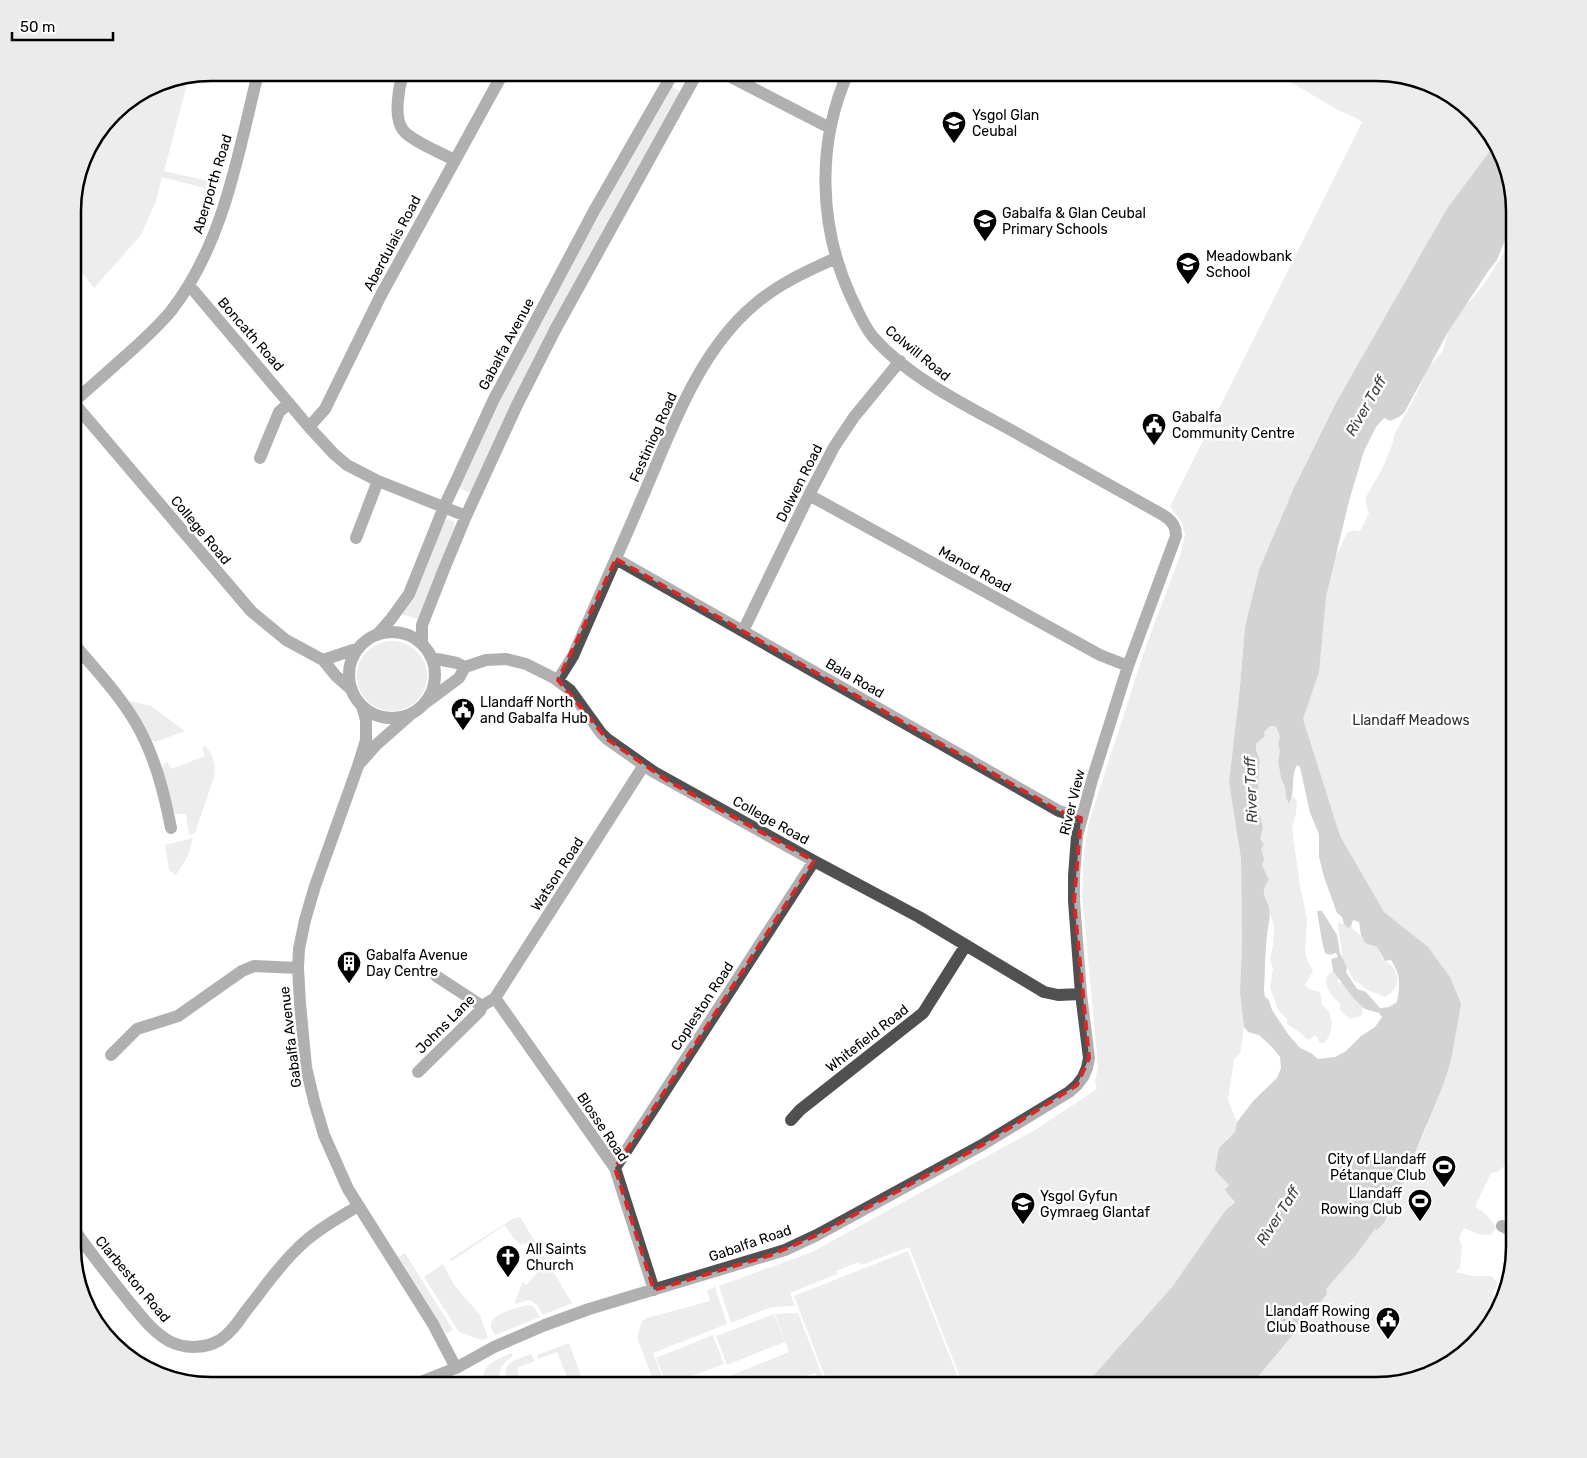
<svg xmlns="http://www.w3.org/2000/svg" width="1587" height="1458" viewBox="0 0 1587 1458" font-family="Rubik,sans-serif">
  <rect width="100%" height="100%" fill="#fff"/>
  <!-- green -->
  <path fill="#d7d7d7" d="M1275,73H1376L1429,83L1474,113L1495,144L1446,210L1338,399L1245,627L1240,686L1229,782L1241,859L1242,942L1240,993L1244,1027L1240,1054L1234,1059L1228,1100L1237,1122L1235,1132L1227,1139L1230,1185L1235,1201L1225,1211L1172,1287L1094,1375L1082,1385H963L909,1247L861,1265L859,1262L836,1271L837,1274L790,1293L795,1306L772,1307L731,1323L719,1286L812,1252L1035,1130L1097,1089L1095,1081L1098,1067L1082,894L1084,853L1089,822L1148,640L1180,556L1185,535L1182,522L1170,507L1362,122L1356,118L1338,110Z
    M189,77L164,171L214,182L212,190L162,177L156,201L141,235L94,288L73,261V201L87,150L119,107L158,83Z
    M671,86L681,92L530,366L499,430L470,493L459,488L508,384L543,316Z
    M1514,236V1154C1505,1161 1504,1173 1491,1173L1475,1207C1484,1211 1490,1218 1496,1227L1491,1235L1478,1234L1464,1228L1459,1238L1462,1247L1460,1267L1456,1272L1472,1276H1491L1497,1282L1496,1288L1492,1294L1498,1299L1504,1298V1300L1474,1345L1429,1375L1376,1385H1223L1326,1294V1289L1356,1255L1375,1229L1384,1223L1402,1185L1427,1126L1408,937L1351,877L1300,723L1332,555L1338,552L1347,533L1353,530L1360,531L1369,513L1366,504V497L1382,469L1392,445L1395,433L1419,389L1427,368L1443,351L1448,332L1456,316L1478,292L1490,275L1502,256L1511,237Z
    M448,519L454,521L455,526L418,619L401,614L444,522Z
    M357 676a35 35 0 1 1 70 0a35 35 0 1 1-70 0Z
    M130,701L151,706L185,731L158,741L154,742L151,740L127,702Z
    M1270,726H1276L1280,737L1278,744L1280,751L1278,761L1281,778L1285,787L1286,798L1289,804L1293,796L1297,802L1296,814L1292,828L1300,886L1307,919L1305,951L1307,960L1313,971L1305,985L1309,989L1320,992L1322,1005L1329,1011L1332,1024L1330,1034L1325,1043H1319L1318,1038L1314,1035L1311,1039L1308,1040L1299,1032L1287,1024V1019L1278,1010L1270,987L1273,969L1270,959L1273,946L1274,926L1264,897V885L1268,880L1262,865L1260,839L1263,828L1258,805L1259,767L1260,761L1256,750V744L1265,736L1264,732Z
    M205,746C214,755 216,765 214,777L195,833L189,835L186,814H176L172,810L162,767L167,761L171,769L205,756L202,747Z
    M193,838L188,856L176,875L169,870L165,845Z
    M1338,922L1344,924L1348,928L1351,926C1356,933 1362,935 1366,943L1377,947C1379,951 1381,958 1385,961C1387,963 1390,964 1392,966C1401,977 1398,991 1385,997C1380,995 1374,993 1368,990C1362,987 1361,983 1354,981L1343,960L1338,927Z
    M1333,971L1338,977V983H1343L1354,999L1363,1007L1362,1016L1351,1019L1345,1015L1340,1010V1003C1331,997 1318,979 1333,971Z
    M520,1217L572,1303L543,1315L538,1306L530,1300L514,1304L522,1283L523,1282L526,1285L537,1273L534,1269L542,1261L524,1243L521,1245L514,1239L505,1225L452,1261L450,1259L514,1218Z
    M908,1251L961,1385H828L794,1296Z
    M405,1253L453,1330L446,1334L398,1257Z
    M443,1264L455,1286L480,1315L488,1338L482,1340L459,1332L424,1277Z
    M715,1287L727,1324L653,1353L665,1385H655L637,1337L642,1321L647,1318L710,1301L707,1290Z
    M526,1305L533,1306L540,1317L495,1335C493,1332 490,1327 491,1324C493,1313 518,1308 526,1305Z
    M798,1313L826,1385H823L815,1373L805,1376L806,1385H802L800,1381L788,1385H736L732,1375L789,1352L775,1314Z
    M774,1314L785,1342L727,1365L716,1336Z
    M713,1335L724,1364L667,1385L656,1358Z
    M569,1343L583,1381L570,1385L557,1352L538,1359L537,1355Z
    M511,1353L513,1356C499,1365 499,1371 500,1385H482C481,1366 495,1359 511,1353Z
    M531,1354L535,1361L517,1368L522,1383L516,1385H505C504,1361 510,1362 531,1354Z"/>
  <!-- water -->
  <path fill="#9e9e9e" fill-rule="evenodd" d="M1495,144L1504,158L1514,202V218L1497,260L1489,270L1448,332L1404,413L1399,417L1390,421L1384,418L1376,427L1364,451L1349,501L1326,597L1319,672L1303,719L1340,836L1384,912L1428,947L1450,977L1461,1004L1451,1060L1445,1080L1402,1185L1384,1223L1377,1230L1375,1229L1356,1255L1326,1289L1327,1294L1251,1385H1082L1094,1375L1172,1287L1225,1211L1235,1202L1225,1190L1229,1185L1215,1170L1219,1148L1235,1132L1237,1122L1254,1100L1277,1078L1281,1068L1280,1057L1272,1047L1259,1035L1248,1032L1244,1027L1240,993L1242,942L1241,859L1229,782L1240,686L1245,627L1259,570L1294,488L1338,399L1446,210ZM1270,726H1276L1280,737L1278,744L1280,751L1278,761L1281,778L1285,787L1286,798L1289,804C1296,792 1290,777 1297,765L1300,767L1310,813L1319,834V857L1324,877L1337,913L1342,917L1344,924L1348,928L1351,926L1353,920L1359,922L1361,935L1365,943L1377,947L1385,961L1391,960C1401,976 1400,984 1397,1002L1389,1007L1380,1008L1366,992L1357,989L1346,972L1347,968L1340,953L1337,935L1322,911H1317L1322,941L1325,953L1330,955L1336,953L1338,957L1331,959L1333,971L1354,999L1365,1009L1379,1013L1382,1017L1375,1027L1361,1036L1346,1051L1335,1057L1318,1059L1311,1053L1300,1048L1288,1034L1272,1010L1269,1000L1265,997L1264,990C1265,972 1265,953 1267,935C1268,926 1271,917 1269,908C1266,897 1259,891 1269,880L1262,865L1264,859L1261,849L1264,845L1260,839L1263,828L1258,805L1259,767L1260,761L1256,750V744L1265,736L1264,732Z"/>
  <g fill="none" stroke-linecap="round" stroke-linejoin="round">
    <!-- minor -->
    <path stroke="#505050" stroke-width="12" d="M403,73C399,87 393,118 403,130C411,141 442,153 454,160
      M723,73L830,128
      M188,286L194,291L309,427L334,454L347,465L378,481L466,516
      M73,402L251,611L286,640L323,660L336,676L352,690
      M73,402C90,388 106,373 122,359C139,344 156,329 171,311C224,243 238,154 258,73
      M309,427L325,409L381,295L503,73
      M260,458L279,412L289,403
      M809,495L1100,655L1128,666
      M356,538L378,481
      M616,559L1059,811L1081,818
      M743,631L809,495L834,447L854,417L900,361
      M349 675a43 43 0 1 1 86 0a43 43 0 1 1-86 0Z
      M377,635L391,619L409,594L444,507L494,399L594,211L673,73
      M73,643C95,669 120,695 137,725C155,757 164,792 171,828
      M422,644V625L444,569L466,516L517,405L555,330L697,73
      M432,658L457,663L465,667
      M323,660L359,648
      M558,680L573,656C596,603 620,550 643,496C671,431 698,352 754,305C778,284 807,271 836,258
      M424,704L459,678L465,667L486,660L506,659L526,664L554,678L570,690L601,733L607,739L654,772L814,861L919,917L1044,992L1058,995L1081,994
      M362,706L366,720V740L358,766L315,886L305,920L299,949L298,968L300,1003L306,1067L314,1101L324,1135L348,1189L433,1324L456,1368
      M361,762L376,745L410,715
      M436,976L482,1006
      M495,998L615,1168L654,1290
      M111,1055L137,1029L178,1016L242,971L254,966L298,968
      M418,1072L480,1011L482,1006L495,998L644,765
      M791,1120L800,1110L923,1013L966,945
      M615,1168L814,861
      M1502,1226L1514,1232
      M73,1228C91,1254 111,1279 131,1304C142,1317 153,1332 169,1341C184,1349 205,1349 220,1340C231,1333 238,1322 245,1312C262,1291 277,1268 296,1250C313,1232 337,1219 358,1206
      M413,1385L456,1368L494,1347L545,1325L589,1309L785,1250L817,1235L982,1145L1069,1092L1077,1085L1083,1077L1087,1068L1089,1058L1081,994L1074,901V876L1077,836L1092,780L1128,666L1176,536C1176,526 1172,521 1163,515C1112,486 1061,458 1011,430C965,405 908,377 873,337C863,325 858,311 851,297C819,227 816,144 848,73"/>
  </g>
  <!-- marked area -->
  <path d="M0 0H1587V1458H0ZM616,559L1059,811L1081,818L1074,901L1089,1058L1077,1085L982,1145L817,1235L771,1255L654,1290L615,1168L814,861L668,781L607,739L558,680Z" fill="#fff" fill-opacity=".55" fill-rule="evenodd"/>
  <path fill="none" stroke="#d62828" stroke-width="4" stroke-dasharray="10 6" stroke-linejoin="round" d="M616,559L1059,811L1081,818L1074,901L1089,1058L1077,1085L982,1145L817,1235L771,1255L654,1290L615,1168L814,861L668,781L607,739L558,680Z"/>
  <!-- icons -->
  <defs>
    <symbol id="school-pin" viewBox="-11 -11 22 30"><path d="M0 17L-7.5 6A9.5 9.5 0 1 1 7.5 6Z" fill="#000" stroke="#fff"/><path d="M0-5L7-2L0 1L-7-2ZM-4 1L0 2.5L4 1V4Q0 6-4 4Z" fill="#fff"/></symbol>
    <symbol id="civic-pin" viewBox="-11 -11 22 30"><path d="M0 17L-7.5 6A9.5 9.5 0 1 1 7.5 6Z" fill="#000" stroke="#fff"/><path d="M-.6-6.5H3V-4.5H.6V-3L4-1V1h2V6H-6V1h2V-1L-.6-3ZM-1.2 2.5V6h2.4V2.5Z" fill="#fff"/></symbol>
    <symbol id="building-pin" viewBox="-11 -11 22 30"><path d="M0 17L-7.5 6A9.5 9.5 0 1 1 7.5 6Z" fill="#000" stroke="#fff"/><path d="M-4-6H4V6H1V3H-1V6H-4ZM-2.5-4.3h1.7v1.8h-1.7ZM.8-4.3h1.7v1.8H.8ZM-2.5-1h1.7V.8h-1.7ZM.8-1h1.7V.8H.8Z" fill="#fff"/></symbol>
    <symbol id="stadium-pin" viewBox="-11 -11 22 30"><path d="M0 17L-7.5 6A9.5 9.5 0 1 1 7.5 6Z" fill="#000" stroke="#fff"/><path d="M0-5a6.5 5 0 1 0 0 10a6.5 5 0 1 0 0-10ZM-3.5-1.8h7v3.6h-7Z" fill="#fff"/></symbol>
    <symbol id="church-pin" viewBox="-11 -11 22 30"><path d="M0 17L-7.5 6A9.5 9.5 0 1 1 7.5 6Z" fill="#000" stroke="#fff"/><path d="M-1.2-6h2.4v3.5h3.3v2.4h-3.3V6h-2.4V-.1h-3.3v-2.4h3.3Z" fill="#fff"/></symbol>
  </defs>
  <g fill-rule="evenodd">
    <use href="#school-pin" x="940" y="109" width="28" height="38"/>
    <use href="#school-pin" x="971" y="207" width="28" height="38"/>
    <use href="#school-pin" x="1174" y="250" width="28" height="38"/>
    <use href="#civic-pin" x="1140" y="411" width="28" height="38"/>
    <use href="#civic-pin" x="449" y="696" width="28" height="38"/>
    <use href="#building-pin" x="335" y="949" width="28" height="38"/>
    <use href="#stadium-pin" x="1430" y="1153" width="28" height="38"/>
    <use href="#stadium-pin" x="1406" y="1187" width="28" height="38"/>
    <use href="#school-pin" x="1009" y="1190" width="28" height="38"/>
    <use href="#church-pin" x="494" y="1243" width="28" height="38"/>
    <use href="#civic-pin" x="1374" y="1305" width="28" height="38"/>
  </g>
  <g text-anchor="middle" stroke-width="5" stroke-linejoin="round" paint-order="stroke">
    <!-- poi labels -->
    <g font-size="14" fill="#000" stroke="#fff" text-anchor="start">
      <text x="972" y="120">Ysgol Glan<tspan x="972" dy="16">Ceubal</tspan></text>
      <text x="1002" y="218">Gabalfa &amp; Glan Ceubal<tspan x="1002" dy="16">Primary Schools</tspan></text>
      <text x="1206" y="261">Meadowbank<tspan x="1206" dy="16">School</tspan></text>
      <text x="1172" y="422">Gabalfa<tspan x="1172" dy="16">Community Centre</tspan></text>
      <text x="480" y="707">Llandaff North<tspan x="480" dy="16">and Gabalfa Hub</tspan></text>
      <text x="366" y="960">Gabalfa Avenue<tspan x="366" dy="16">Day Centre</tspan></text>
      <text x="1426" y="1164" text-anchor="end">City of Llandaff<tspan x="1426" dy="16">Pétanque Club</tspan></text>
      <text x="1402" y="1198" text-anchor="end">Llandaff<tspan x="1402" dy="16">Rowing Club</tspan></text>
      <text x="1040" y="1201">Ysgol Gyfun<tspan x="1040" dy="16">Gymraeg Glantaf</tspan></text>
      <text x="526" y="1254">All Saints<tspan x="526" dy="16">Church</tspan></text>
      <text x="1370" y="1316" text-anchor="end">Llandaff Rowing<tspan x="1370" dy="16">Club Boathouse</tspan></text>
    </g>
    <!-- street labels -->
    <g font-size="14" fill="#000" stroke="#fff">
      <text transform="translate(212 184) rotate(-73)" y="5">Aberporth Road</text>
      <text transform="translate(392 243) rotate(-62)" y="5">Aberdulais Road</text>
      <text transform="translate(251 334) rotate(49)" y="5">Boncath Road</text>
      <text transform="translate(506 344) rotate(-62)" y="5">Gabalfa Avenue</text>
      <text transform="translate(918 353) rotate(39)" y="5">Colwill Road</text>
      <text transform="translate(653 437) rotate(-66)" y="5">Festiniog Road</text>
      <text transform="translate(799 483) rotate(-63)" y="5">Dolwen Road</text>
      <text transform="translate(201 530) rotate(50)" y="5">College Road</text>
      <text transform="translate(975 569) rotate(29)" y="5">Manod Road</text>
      <text transform="translate(855 678) rotate(30)" y="5">Bala Road</text>
      <text transform="translate(1072 802) rotate(-76)" y="5">River View</text>
      <text transform="translate(771 820) rotate(29)" y="5">College Road</text>
      <text transform="translate(557 874) rotate(-57)" y="5">Watson Road</text>
      <text transform="translate(702 1006) rotate(-57)" y="5">Copleston Road</text>
      <text transform="translate(445 1024) rotate(-45)" y="5">Johns Lane</text>
      <text transform="translate(290 1037) rotate(-97)" y="5">Gabalfa Avenue</text>
      <text transform="translate(867 1038) rotate(-38)" y="5">Whitefield Road</text>
      <text transform="translate(603 1127) rotate(56)" y="5">Blosse Road</text>
      <text transform="translate(750 1243) rotate(-19)" y="5">Gabalfa Road</text>
      <text transform="translate(133 1279) rotate(50)" y="5">Clarbeston Road</text>
    </g>
    <!-- park labels -->
    <g font-size="14" fill="#2e2e2e" stroke="#fff">
      <text x="1411" y="725">Llandaff Meadows</text>
    </g>
    <!-- water labels -->
    <g font-size="15" font-style="italic" fill="#3f3f3f" stroke="#fff">
      <text transform="translate(1366 406) rotate(-60)" y="5">River Taff</text>
      <text transform="translate(1251 790) rotate(-92)" y="5">River Taff</text>
      <text transform="translate(1278 1216) rotate(-57)" y="5">River Taff</text>
    </g>
  </g>
  <!-- crop -->
  <path d="M0 0H1587V1458H0ZM211 81H1376A130 130 0 0 1 1506 211V1247A130 130 0 0 1 1376 1377H211A130 130 0 0 1 81 1247V211A130 130 0 0 1 211 81Z" fill="#ebebeb" fill-rule="evenodd"/>
  <path fill="none" stroke="#000" stroke-width="2.5" d="M211 81H1376A130 130 0 0 1 1506 211V1247A130 130 0 0 1 1376 1377H211A130 130 0 0 1 81 1247V211A130 130 0 0 1 211 81Z"/>
  <!-- scale -->
  <path d="M12 32v8h101v-8" fill="none" stroke="#000000" stroke-width="2.5"/>
  <text x="20" y="32" font-size="15" fill="#000000" stroke="#ffffff" stroke-width="4" paint-order="stroke">50 m</text>
</svg>
